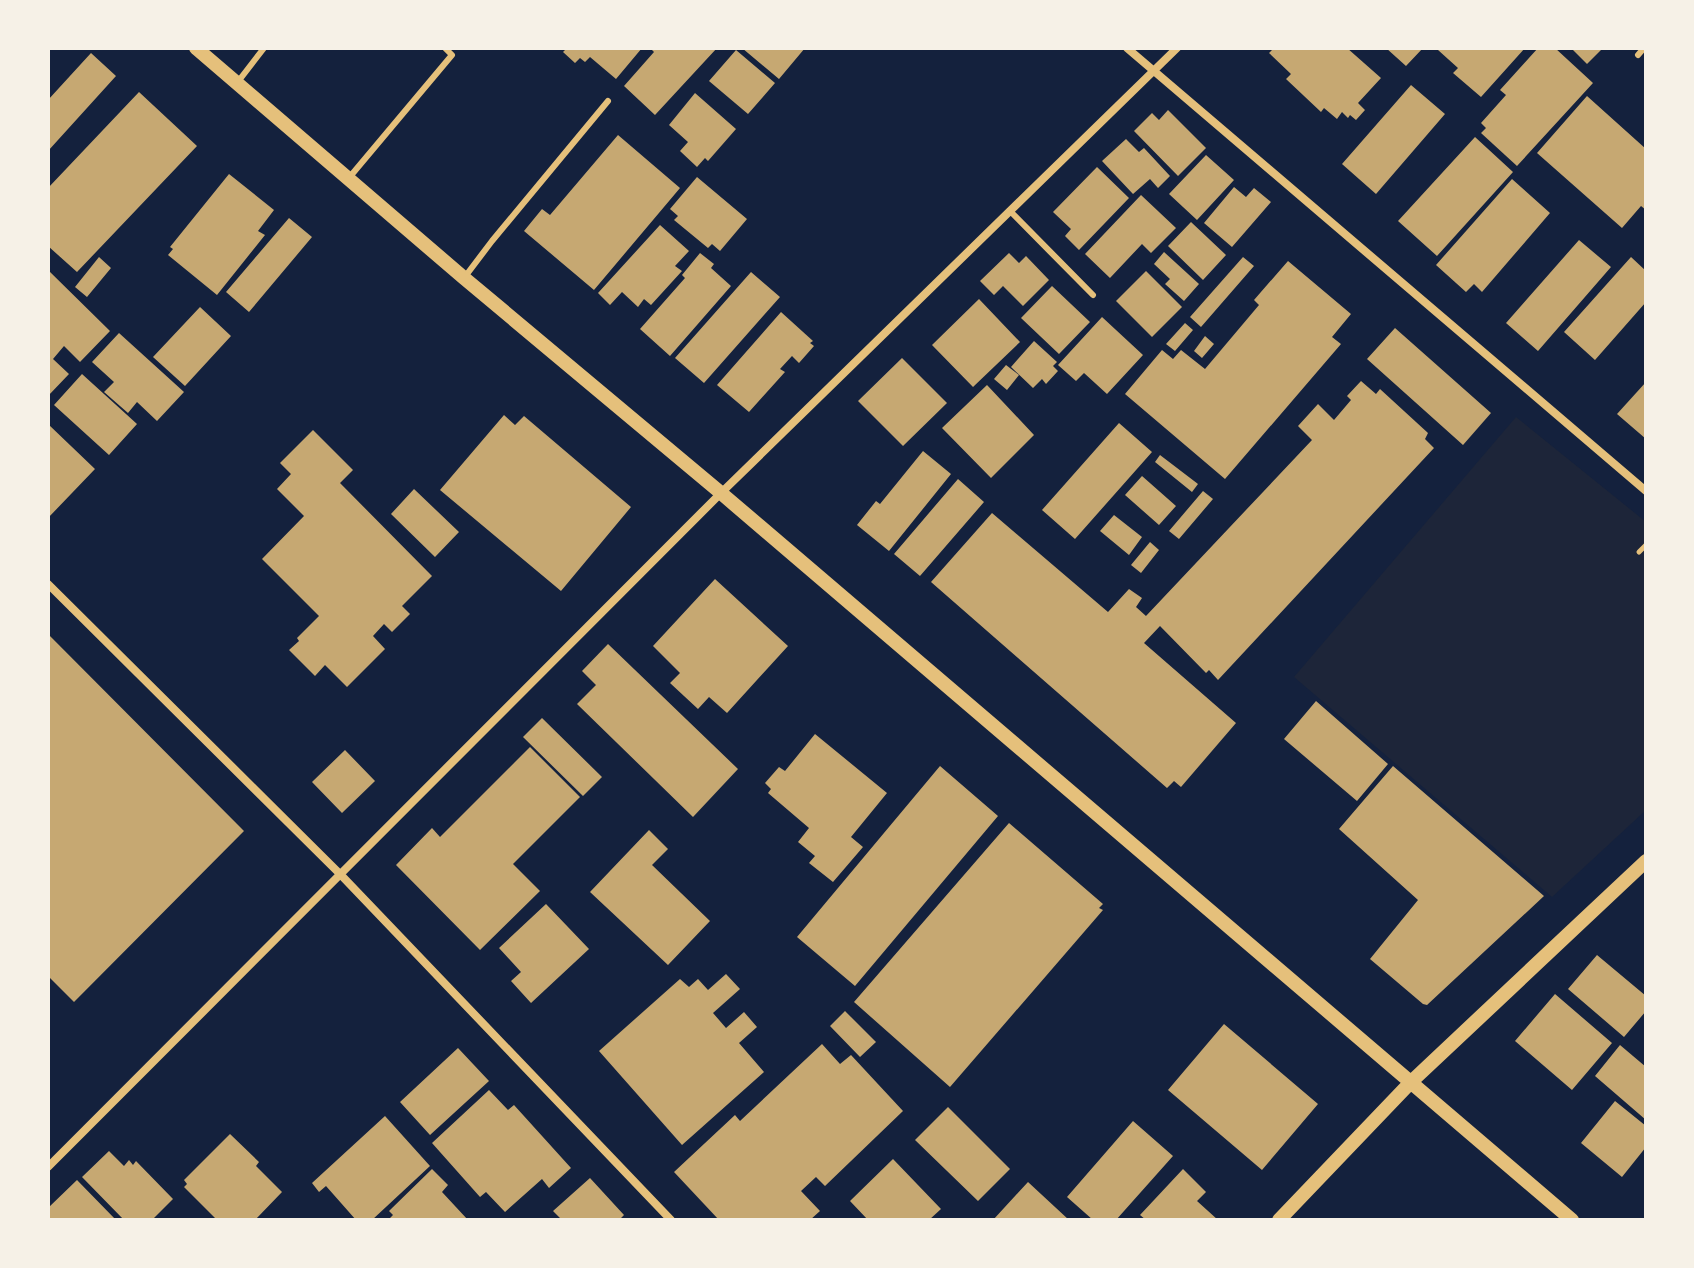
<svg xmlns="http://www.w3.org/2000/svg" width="1694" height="1268" viewBox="0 0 1694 1268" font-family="Roboto,sans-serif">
  <rect width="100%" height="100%" fill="#14213d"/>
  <!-- green -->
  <path fill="#1d2539" d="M1516,417L1646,522V810L1552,897L1294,677Z"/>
  <!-- building -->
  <path fill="#c6a872" d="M567,48H642L616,79L590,57L585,62L580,58L575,63L563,52Z
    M650,48H717L655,115L624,86L654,52Z
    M742,48H805L779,79Z
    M1274,48H1347L1381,78L1358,103L1365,110L1356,120L1350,115L1348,118L1342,112L1337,119L1324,108L1321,112L1286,79L1291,74L1269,53Z
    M1386,48H1423L1406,66Z
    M1440,48H1525L1481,97L1453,73L1458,68L1438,50Z
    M1538,48H1555L1593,83L1517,166L1481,133L1486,128L1481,123L1506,95L1500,90Z
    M1571,48H1603L1587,64Z
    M736,50L775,83L748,114L709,81Z
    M91,53L116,76L48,151V100Z
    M1411,85L1445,114L1376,194L1342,164Z
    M139,92L197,146L77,272L48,246V188Z
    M695,93L736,129L708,161L705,158L697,167L680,151L688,142L669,125Z
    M1587,96L1646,149V210L1641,206L1622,228L1537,153Z
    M1168,110L1206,148L1178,176L1134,131L1152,113L1159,120Z
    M618,135L680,188L594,290L524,231L542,209L550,215Z
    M1475,137L1513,172L1437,256L1398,221Z
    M1126,139L1139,152L1144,148L1170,176L1158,188L1150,179L1133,194L1102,161Z
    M1206,155L1234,180L1197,220L1169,194Z
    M1097,167L1129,198L1079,250L1065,236L1071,229L1053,212Z
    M229,174L274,210L258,231L265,235L217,295L168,255L173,249L170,247Z
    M697,177L747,219L720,251L712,244L708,248L674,220L678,216L670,209Z
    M1512,179L1550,213L1482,292L1474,284L1466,292L1436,265Z
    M1234,187L1246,197L1254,188L1271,202L1232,247L1204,223Z
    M1141,195L1176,228L1151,253L1142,244L1110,278L1085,254Z
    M289,218L312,237L249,312L226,292Z
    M1191,222L1226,255L1203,280L1168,246Z
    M660,225L689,251L675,266L682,271L651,305L644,299L638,307L622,292L610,305L598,293Z
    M1579,240L1611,267L1538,351L1506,323Z
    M1164,252L1199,284L1184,301L1165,284L1170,279L1154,264Z
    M700,253L714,264L711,268L731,286L670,356L640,329L685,278L682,275Z
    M1009,253L1019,263L1026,256L1049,280L1023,306L1003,286L994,295L980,281Z
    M99,257L111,268L87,297L75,287Z
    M1243,257L1254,266L1201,327L1190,317Z
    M1631,257L1646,271V302L1595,360L1564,332Z
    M1288,261L1351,314L1332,337L1341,344L1225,479L1125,394L1162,350L1173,359L1181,350L1205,369L1259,305L1254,300Z
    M48,270L110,331L80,362L64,346L53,359L69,374L48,396Z
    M1146,271L1182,307L1152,337L1116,301Z
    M751,272L780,297L704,383L675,358Z
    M1052,286L1090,322L1059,354L1021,318Z
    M979,299L1020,342L973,387L932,345Z
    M200,307L231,336L185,386L153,357Z
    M781,312L813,341L810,343L814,346L799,363L792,356L780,369L785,372L749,412L717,385Z
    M1102,317L1143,355L1107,394L1084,373L1076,381L1058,365Z
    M1185,323L1193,330L1175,351L1166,344Z
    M1395,328L1491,413L1463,445L1367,359Z
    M119,333L184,392L157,421L137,402L128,413L104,392L114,382L92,362Z
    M1205,336L1214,344L1202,358L1194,351Z
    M1034,341L1057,362L1053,366L1058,371L1046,384L1042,379L1033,388L1011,367Z
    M902,358L947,403L903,446L858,401Z
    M1006,365L1019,375L1007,390L994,379Z
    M82,374L137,424L109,455L54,405Z
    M1361,381L1376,394L1380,389L1428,433L1425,439L1434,448L1218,680L1209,670L1206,673L1160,626L1144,643L1236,723L1181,787L1174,781L1167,788L931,582L992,513L1108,612L1129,589L1142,598L1136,607L1146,616L1312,440L1298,426L1318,404L1334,420L1351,400L1347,396Z
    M1646,382V439L1617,414Z
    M987,385L1034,435L991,478L942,428Z
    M504,415L515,425L524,416L631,507L561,591L440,490Z
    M1119,423L1152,452L1075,539L1042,510Z
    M48,424L95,469L48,518Z
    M313,430L353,470L340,483L432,576L402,606L410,614L392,632L384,624L373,636L385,649L347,687L325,665L315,676L289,650L299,641L297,638L319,616L262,559L304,516L277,489L291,474L280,463Z
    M923,451L951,474L889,551L857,525L876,501L880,504Z
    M1160,455L1198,484L1192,492L1155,462Z
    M1142,476L1176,506L1159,525L1125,495Z
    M958,479L984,502L920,576L894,554Z
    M414,489L459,532L435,557L391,514Z
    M1203,491L1213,499L1179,539L1169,531Z
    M1114,515L1142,537L1129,555L1100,531Z
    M1150,542L1159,550L1141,573L1131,565Z
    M715,579L788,646L727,713L709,697L698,709L670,683L680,673L653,646Z
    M48,634L244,831L74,1002L48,976Z
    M608,644L738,769L693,817L577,704L596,685L582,671Z
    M1316,701L1388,764L1357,801L1284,739Z
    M542,718L602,777L583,796L523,737Z
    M815,734L887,793L851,837L863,847L833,882L809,863L815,856L798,842L809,828L768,793L771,789L765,783L779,767L785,771Z
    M530,747L580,797L513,864L540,891L480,950L396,865L432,828L440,837Z
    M345,750L375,781L342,813L312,782Z
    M940,766L998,816L855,986L797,937Z
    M1393,766L1544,896L1427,1005L1423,1004L1370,959L1418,900L1339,829Z
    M1009,823L1103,904L1099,908L1103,910L950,1087L854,1002Z
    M649,830L668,849L652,865L710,921L668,965L590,892Z
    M546,904L589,949L531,1003L511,981L521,972L499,948Z
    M1597,955L1646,996V1011L1624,1037L1568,989Z
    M726,974L740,989L713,1013L726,1028L744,1012L757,1027L739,1043L764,1072L682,1145L599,1051L680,979L689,987L698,979L708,990Z
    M1555,994L1612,1043L1572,1090L1515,1041Z
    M845,1011L876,1042L860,1057L830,1026Z
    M1224,1024L1318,1104L1262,1170L1168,1090Z
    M822,1044L840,1064L851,1055L903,1111L825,1186L816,1177L801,1191L820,1211L810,1220H719L674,1172L735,1115L740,1121Z
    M1620,1045L1646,1067V1120L1595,1076Z
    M458,1048L489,1081L430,1135L400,1102Z
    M489,1090L508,1110L514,1105L571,1168L549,1188L542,1179L505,1212L486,1192L480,1197L432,1143Z
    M1615,1101L1646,1126V1147L1622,1177L1581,1143Z
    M948,1107L1010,1169L978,1201L915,1140Z
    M385,1116L430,1166L372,1220H356L326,1186L319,1192L312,1183Z
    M1133,1121L1173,1156L1116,1220H1093L1067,1197Z
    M230,1134L259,1162L256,1166L282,1192L255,1220H217L184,1187L187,1184L184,1180Z
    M109,1151L124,1166L129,1160L133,1165L136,1161L173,1199L152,1220H124L82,1177Z
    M893,1159L941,1209L929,1220H868L850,1201Z
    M432,1169L448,1185L442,1192L468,1220H392L390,1218L393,1215L389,1211Z
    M1183,1169L1206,1192L1197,1201L1218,1220H1146L1140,1215Z
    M590,1178L624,1215L619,1220H562L553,1211Z
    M77,1180L116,1220H48V1208Z
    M1028,1182L1069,1220H993Z"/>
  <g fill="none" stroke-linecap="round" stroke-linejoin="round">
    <!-- path -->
    <path stroke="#e5c07b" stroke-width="5" d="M1639,552L1646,545"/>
    <!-- service -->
    <path stroke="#e5c07b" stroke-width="6" d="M1638,55L1644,48
      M237,83L264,48
      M348,179L452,55L445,48
      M1010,211L1093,295
      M464,278L492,241L608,101"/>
    <!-- minor -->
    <path stroke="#e5c07b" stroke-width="8" d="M1127,48L1646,491
      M48,584L341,875L671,1220
      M48,1167L721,493L1177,48"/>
    <!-- tertiary -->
    <path stroke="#e5c07b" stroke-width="14" d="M196,48L464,278L721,493L1572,1220
      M1279,1220L1411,1082L1646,861"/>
  </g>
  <!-- border -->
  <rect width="1694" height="1268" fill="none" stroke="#f6f1e7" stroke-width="100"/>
</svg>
